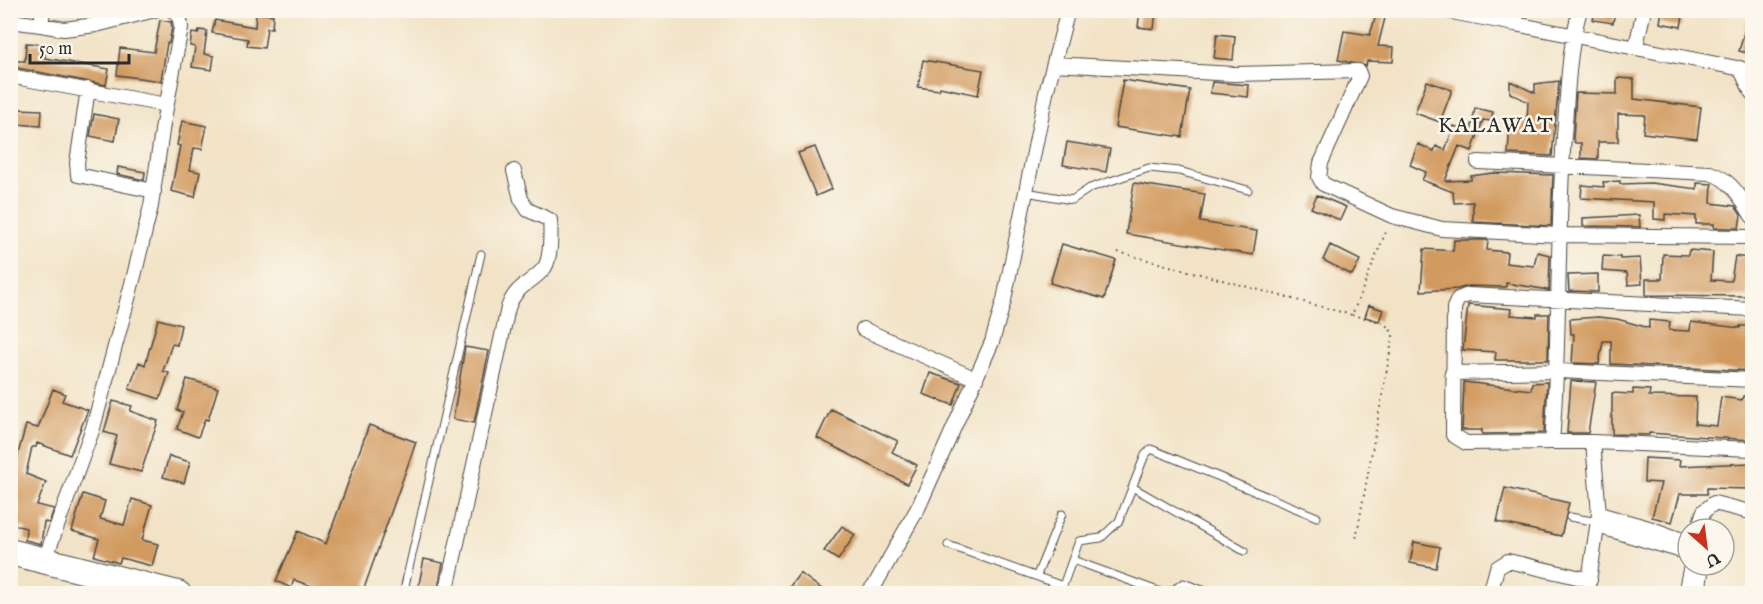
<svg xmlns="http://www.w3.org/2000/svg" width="1763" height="604" viewBox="0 0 1763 604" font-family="'IM FELL English',serif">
  <rect width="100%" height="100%" fill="#fbf7ec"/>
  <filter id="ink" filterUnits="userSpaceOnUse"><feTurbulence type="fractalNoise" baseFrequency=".0167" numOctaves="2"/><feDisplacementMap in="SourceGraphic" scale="12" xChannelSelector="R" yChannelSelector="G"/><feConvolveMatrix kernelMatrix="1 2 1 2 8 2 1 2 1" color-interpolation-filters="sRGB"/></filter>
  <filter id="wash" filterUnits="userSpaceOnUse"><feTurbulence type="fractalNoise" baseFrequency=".008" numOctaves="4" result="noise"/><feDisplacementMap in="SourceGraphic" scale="24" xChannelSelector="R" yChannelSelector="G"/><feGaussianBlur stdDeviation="1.35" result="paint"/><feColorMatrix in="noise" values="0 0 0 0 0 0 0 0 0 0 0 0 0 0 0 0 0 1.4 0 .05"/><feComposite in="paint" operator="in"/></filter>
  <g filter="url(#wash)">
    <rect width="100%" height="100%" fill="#f2e3c7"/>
    <g id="blocks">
      <!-- building -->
      <path fill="#d19a5f" d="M1140,10H1156L1154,29L1138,27Z
        M1595,10H1615L1613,23L1593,20Z
        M1662,10H1684L1681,27L1660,23Z
        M256,13L273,15L272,28H267L264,48L247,46L248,39L212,33L215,20L255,27Z
        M1376,15L1385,18L1378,46L1394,47L1393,62L1367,61L1366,66L1338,60L1344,31L1370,35Z
        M1749,15H1752V54L1739,51Z
        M160,20L171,22L172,27L169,43H167L161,81L117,75L120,48L154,52Z
        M199,30L207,31L204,54L214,56L212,70L192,67L195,47L190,46L192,33L198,34Z
        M1217,34L1235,36L1233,60L1214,58Z
        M26,43L45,44V58L109,69L106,85L17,68L10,69V61H25Z
        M923,60L983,70L978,95L940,87L939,90L918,87Z
        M1617,78L1634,79V99L1701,107L1697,139L1643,133L1645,115L1618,114V142H1598V159L1581,158V143H1575L1573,139L1576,93L1617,94Z
        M1123,80L1190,90L1182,137L1115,127Z
        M1427,81L1452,90L1440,122L1415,113Z
        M1510,81L1535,93V84L1559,81L1552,156L1508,154L1510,120H1527L1528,102L1510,93Z
        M1212,82L1249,85L1248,97L1210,93Z
        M1475,108L1493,112L1491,121L1483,120L1472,151L1459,146L1445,181L1471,180V176L1493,173L1553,175L1551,226L1473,222V202L1454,203L1453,192L1422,180L1426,172L1410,165L1418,144L1434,151L1436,146L1445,150L1454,126L1471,132Z
        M18,109L42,110L41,126L17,124Z
        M94,114L119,119L115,141L90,136Z
        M182,121L207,126L202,149L194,148L190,170L200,172L195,197L171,191L180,146L177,145Z
        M1067,142L1110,149L1106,172L1063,165Z
        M815,147L832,189L816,196L798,153Z
        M118,167L145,172L144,180L117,174Z
        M1620,181V184L1651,183L1697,189V183L1712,184L1711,203L1735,206L1741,215L1739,228H1714V224H1696V216L1665,214V220L1654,219V202L1581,198L1582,185L1604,187L1603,182Z
        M1134,183L1205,194L1200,222L1257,231L1253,255L1126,234Z
        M1317,195L1346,207L1340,220L1311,208Z
        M1639,215L1640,227L1583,226V218Z
        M1454,240H1488L1487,250L1507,252L1506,263L1534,266L1537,252L1550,255L1549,290L1506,283V287L1468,286L1458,289L1421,291L1424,249L1453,251Z
        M1062,244L1116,260L1104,299L1050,283Z
        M1330,245L1360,260L1352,275L1323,260Z
        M1689,250L1713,252L1711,280L1731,281L1735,256L1752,259V270L1748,269V296L1646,295V279H1662L1663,254L1688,255Z
        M1603,256L1620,257V259L1640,258L1642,284L1628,285L1627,273L1602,271Z
        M1598,274V292L1569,291L1568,275Z
        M1369,305L1383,310L1379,321L1365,317Z
        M1468,305L1512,309L1511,315L1537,317V314H1549L1548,360H1495L1496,352L1463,350Z
        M1598,317L1617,319L1649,328V320L1670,322L1669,330L1690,331L1691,322L1740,328V326H1752V371L1611,364V341H1603L1599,364L1572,363L1574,334H1571L1570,319Z
        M158,319L181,325L177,345L172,344L163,371L169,373L160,399L129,389L139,362L145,365Z
        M465,347L489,351L474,423L453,419Z
        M930,373L961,383L953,405L923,394Z
        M187,379L218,388L208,420L205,419L198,437L177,429L183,412L177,410Z
        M1571,381L1596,382L1588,433H1567Z
        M1464,382L1531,390L1532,383L1547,382L1544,433L1482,434V430H1462Z
        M53,389L65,394L62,401L88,410L70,455L37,443L36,447H32L26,474L46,482L37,505L54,509L49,523L44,522L41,544L25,540L26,528L10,524V469L12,461H16L26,425L38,428Z
        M1633,389L1650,390L1649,396L1696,397L1695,424L1717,426L1721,397L1742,400L1743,396L1752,397V440L1649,433V435L1612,434V393L1633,394Z
        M113,401L132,406L130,411L158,421L141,472L109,464L117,436L104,432Z
        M831,409L898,441L892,452L917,465L907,484L817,438Z
        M369,425L416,442L362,594H333L294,580L291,588L276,581L298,531L326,544Z
        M169,456L190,462L184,483L163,477Z
        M1645,458L1680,460L1679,466L1751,463L1750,489L1707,488V494H1680L1672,522L1652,517L1661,483L1644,482Z
        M1505,488L1569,503L1561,536L1497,522Z
        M83,494L105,501L100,519L124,525L132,499L152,505L142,540L158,544L152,566L121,558L119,563L94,556L99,539L72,531Z
        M842,526L855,535L838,560L824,551Z
        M1414,542L1440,547L1436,568L1410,563Z
        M424,559L443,563L437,594H417Z
        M800,573L828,594H794L788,589Z"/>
    </g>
  </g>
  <g filter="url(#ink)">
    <use href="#blocks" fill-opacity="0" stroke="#494742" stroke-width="1.5"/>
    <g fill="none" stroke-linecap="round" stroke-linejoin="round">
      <defs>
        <path id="lane" d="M1026,192L1072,200L1090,188L1149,168L1179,171L1248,190
          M1134,488L1244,551
          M1570,517L1598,522
          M948,545L1063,586
          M1073,560L1166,594
          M1037,575L1062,514
          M94,594L99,578
          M403,594L481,254
          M1060,594L1079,541L1101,538L1119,521L1145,455L1151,449L1317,517
          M1168,594L1183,583L1211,593"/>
        <path id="street" d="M43,10L41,25L64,29L96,25L155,10
          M1441,10L1515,24L1518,10
          M1580,10C1569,47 1568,85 1565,123C1556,229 1561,336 1552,442H1593L1599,514L1587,594
          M10,21L41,25
          M1515,24L1752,71
          M1636,46L1644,10
          M1054,64L1234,74L1358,71L1360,76L1321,163L1319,177L1323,184L1392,216L1442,229L1559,235L1752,237
          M1740,68L1752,93
          M15,77L166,105
          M88,89L77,163L78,175L154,191
          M1478,162L1710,173C1732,180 1740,197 1752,216
          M863,329L976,379
          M1452,373L1558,371L1752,380
          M1552,442L1466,443L1453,435L1454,308L1458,299L1468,295L1752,309
          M1593,442L1752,449
          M1599,514L1649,528L1688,542
          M1598,526L1682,551L1688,555
          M1698,529L1704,511L1714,503L1746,511
          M45,559L93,428L134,276L151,206L163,124L181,28C181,21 179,14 172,10
          M446,594L508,308C516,284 532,284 545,267C551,257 551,232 550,220L528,210L521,199L514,171
          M867,594L876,583L919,506L992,342L1004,300L1046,93L1068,10
          M1490,594L1497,568L1508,561L1590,580
          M1685,594L1691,565
          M1698,594L1702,565"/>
        <path id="highway" d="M10,552L178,594"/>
      </defs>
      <!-- lane casing -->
      <use href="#lane" stroke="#494742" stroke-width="9"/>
      <!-- street casing -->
      <use href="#street" stroke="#494742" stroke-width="16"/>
      <!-- highway casing -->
      <use href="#highway" stroke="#494742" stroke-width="28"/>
      <!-- path -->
      <path stroke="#494742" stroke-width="2" stroke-dasharray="1.5 4.5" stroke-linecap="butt" d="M1118,252L1352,315L1387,229
        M1352,315C1366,319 1390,320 1393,336L1356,539"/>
      <!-- lane -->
      <use href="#lane" stroke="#fff" stroke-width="7"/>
      <!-- street -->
      <use href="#street" stroke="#fff" stroke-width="14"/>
      <!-- highway -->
      <use href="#highway" stroke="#fff" stroke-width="26"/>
    </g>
  </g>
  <g text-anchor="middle" stroke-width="5" stroke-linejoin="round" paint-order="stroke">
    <!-- quarter labels -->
    <g font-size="21" letter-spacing="1.5" fill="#2b2b2b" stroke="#fbf7ec">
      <text x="1496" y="132">KALAWAT</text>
    </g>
  </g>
  <!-- margin -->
  <rect width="1763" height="604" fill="none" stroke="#fbf7ec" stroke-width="36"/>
  <!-- north arrow -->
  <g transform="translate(1706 547) rotate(152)"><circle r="28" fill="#fbf7ec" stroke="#a8a59f" stroke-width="1.5"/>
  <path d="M0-4.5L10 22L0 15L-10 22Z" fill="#c8321e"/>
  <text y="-9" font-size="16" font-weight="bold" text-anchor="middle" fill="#2b2b2b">U</text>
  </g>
  <!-- scale -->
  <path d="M30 54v9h99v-9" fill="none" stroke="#2b2b2b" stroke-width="3"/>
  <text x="39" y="54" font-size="18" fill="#2b2b2b" stroke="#fbf7ec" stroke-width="4.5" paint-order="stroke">50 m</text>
</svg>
